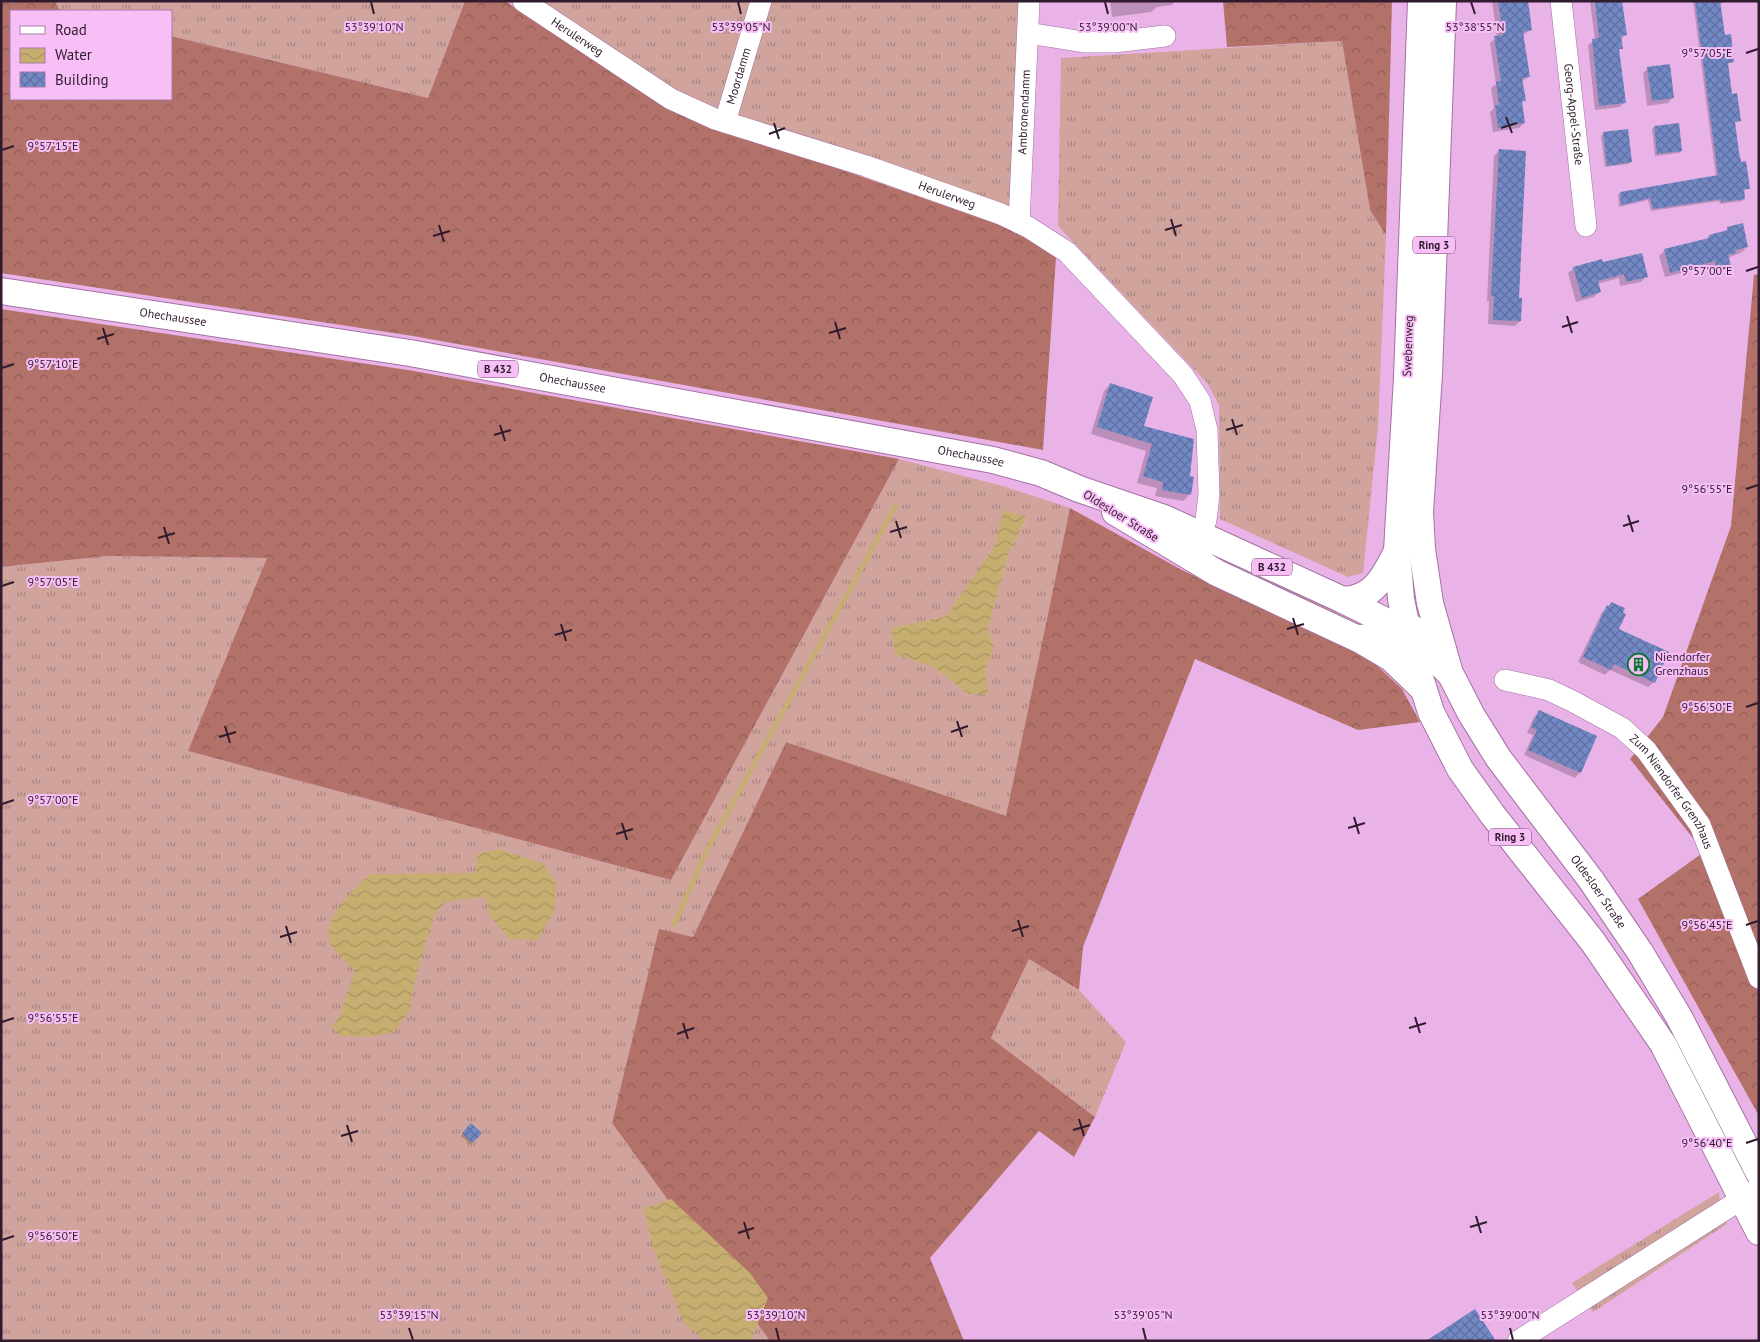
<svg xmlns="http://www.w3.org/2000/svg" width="1760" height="1342" viewBox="0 0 1760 1342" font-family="'PT Sans',sans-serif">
  <defs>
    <pattern id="grass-tufts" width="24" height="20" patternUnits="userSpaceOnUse" patternTransform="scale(1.25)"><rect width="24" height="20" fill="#d0a39c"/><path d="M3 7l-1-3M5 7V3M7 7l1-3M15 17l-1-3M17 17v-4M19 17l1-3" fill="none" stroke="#a98480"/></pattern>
    <pattern id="forest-crowns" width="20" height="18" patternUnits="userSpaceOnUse" patternTransform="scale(1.25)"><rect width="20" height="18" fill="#b37269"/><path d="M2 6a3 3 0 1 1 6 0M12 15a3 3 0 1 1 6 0" fill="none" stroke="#925d57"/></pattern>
    <pattern id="water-waves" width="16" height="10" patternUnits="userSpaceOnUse" patternTransform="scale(1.25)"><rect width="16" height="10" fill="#c6ad70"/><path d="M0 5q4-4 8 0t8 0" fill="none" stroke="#aa9461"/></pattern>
    <pattern id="building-cross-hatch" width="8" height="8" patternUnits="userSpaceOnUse" patternTransform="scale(1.25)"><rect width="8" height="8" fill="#7289c5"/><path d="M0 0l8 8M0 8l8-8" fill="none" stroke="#5e6fa0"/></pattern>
  </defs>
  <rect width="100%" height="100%" fill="#eab3e8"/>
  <!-- grass -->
  <path fill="url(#grass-tufts)" fill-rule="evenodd" d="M55,1H465L428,98L171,36V11H68L59,9Z
    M541,1H1019L1012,209L737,118L654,79Z
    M1342,41L1370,210L1386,235L1378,427L1363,573L1348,577L1220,519L1219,405L1207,383L1058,226L1061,58Z
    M899,459L1006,487L1070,508L1006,817L786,742L693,937L659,930L612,1123L770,1341H1V567L108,556L268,558L188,751L671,880ZM1003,510L1027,518L1009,553L988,629L994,647L985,670L968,694L935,668L896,654L891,628L946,616L994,546Z
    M1212,553L1371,622L1374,630L1291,593L1242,576Z
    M1029,959L1079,990L1126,1042L1095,1117L991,1038Z
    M1719,1192L1720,1201L1580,1295L1572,1283Z
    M1723,1217L1727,1224L1593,1312L1586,1303Z"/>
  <!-- forest -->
  <path fill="url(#forest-crowns)" d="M1,1H55L59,9L68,11H11V99H171V36L428,98L465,1H505L651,98L713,125L1009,228L1056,257L1043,450L413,336L1,273Z
    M1223,1H1392L1386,235L1370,210L1342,41L1227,47Z
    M1759,274V1116L1638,899L1704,852L1630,759L1663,717L1731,526L1754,275Z
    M1,309L408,370L899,459L671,880L188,751L267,558L108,556L1,567Z
    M1070,508L1180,569L1370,659L1402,689L1420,722L1358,730L1195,659L1083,947L1079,990L1029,959L991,1038L1095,1117L1074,1157L1039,1131L930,1258L964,1341H770L612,1123L659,929L693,937L786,742L1006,816Z"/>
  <!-- water -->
  <path fill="url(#water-waves)" d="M1003,510L1027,517L1009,553L988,629L994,647L985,670L988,694H968L935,668L895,654L891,628L946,616L994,546Z
    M499,849L544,864L556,883L555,909L538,940L509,939L490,916L486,897L447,901L435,913L415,980L410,1011L394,1032L368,1037L341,1036L332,1027L340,1015L355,971C348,963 339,956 333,948C316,923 354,889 370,874L476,873L477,854Z
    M671,1199L750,1273L768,1298L751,1341H705L684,1323L654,1250L644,1208Z"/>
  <!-- shadow -->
  <path fill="#0003" d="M1110,1H1175L1172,5L1157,7L1151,12L1112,17Z
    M1492,1H1526L1530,30L1522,36L1529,76L1521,82L1524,100L1521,104L1524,123L1519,128L1493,132L1490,112L1494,108L1491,88L1496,84L1490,43L1497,37Z
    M1590,1H1621L1625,35L1620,40L1621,48L1618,52L1624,102L1620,107L1595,110L1588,45L1595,40Z
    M1693,1H1724L1720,5L1724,36L1733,62L1727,64L1731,95L1740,120L1734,123L1738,152L1749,188L1743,191L1744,199L1742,201L1720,204L1719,201L1651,211L1648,200L1619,207L1618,195L1620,193L1716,177Z
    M1648,68L1673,97L1668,103L1647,106L1643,73Z
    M1655,127L1681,151L1679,153L1655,156L1652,129Z
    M1603,134L1631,162L1628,164L1605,167L1601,136Z
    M1499,150L1520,321L1515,326L1488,324L1489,301H1487L1494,156Z
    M1728,228L1747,246L1742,252L1728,258L1730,266L1724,271L1712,274L1710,266L1665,277L1659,256L1664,251L1706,240L1709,236L1723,233Z
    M1602,263L1646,276L1641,282L1620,286L1619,278L1597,284L1599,292L1594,297L1576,302L1568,273L1574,268Z
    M1110,385L1190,494L1183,501L1155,496L1157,488L1137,483L1146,451L1091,434L1104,391Z
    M1612,603L1617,629L1654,682L1648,687L1610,670L1605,675L1578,662L1602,612Z
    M1539,712L1580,772L1575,778L1524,755L1533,735L1527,733L1534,717Z
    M471,1125L480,1133L470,1144L461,1136Z"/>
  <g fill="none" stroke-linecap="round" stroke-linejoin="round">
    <!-- stream -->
    <path stroke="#c6ad70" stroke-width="4.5" d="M674,925L705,854L896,505"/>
  </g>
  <!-- building -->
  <path fill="url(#building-cross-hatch)" d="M1498,1H1528L1532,30L1523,32L1530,77L1522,78L1526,101H1522L1525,123L1498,128L1495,105H1499L1496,82L1501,81L1494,36L1503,35Z
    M1595,1H1622L1627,35L1621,36L1623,49H1619L1626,103L1599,106L1592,39L1599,38Z
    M1695,1H1720L1725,35L1731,34L1734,62L1728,63L1732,94L1737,93L1741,121L1735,122L1739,152L1741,162L1746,161L1750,189H1744L1745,199L1721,202V199L1653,209L1650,198L1621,205L1620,192L1718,175Z
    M1670,64L1674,98L1652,101L1647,67Z
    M1679,123L1682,151L1657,154L1654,126Z
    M1628,129L1632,162L1607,166L1603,132Z
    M1499,149L1526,151L1519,298H1522L1521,321L1493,320L1494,296H1491Z
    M1743,223L1748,247L1735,250L1736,253L1728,255L1731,266L1717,270L1715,261L1670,273L1664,249L1709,238V235L1728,230L1727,227Z
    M1642,253L1648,277L1626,282L1624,274L1598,281L1601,292L1582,298L1573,267L1602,259L1603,262Z
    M1110,383L1153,397L1144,426L1194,439L1190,476L1194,477L1191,495L1162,490L1163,482L1143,476L1152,444L1097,427Z
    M1611,602L1625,608L1623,613L1626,614L1619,629L1669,652L1655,683L1614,664L1611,670L1583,657L1607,605L1609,606Z
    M1539,710L1597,736L1581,773L1528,750L1537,730L1531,727Z
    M471,1123L482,1133L473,1143L462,1133Z
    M1475,1309L1496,1341H1426Z"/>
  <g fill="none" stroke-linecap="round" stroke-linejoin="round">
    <defs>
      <g id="minor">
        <path id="s1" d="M523,1L671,99L715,119L866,166L1001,214L1028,227L1067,252L1183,375L1200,401L1207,430L1209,495L1206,520L1200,535L1203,549"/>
        <path id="s2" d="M1561,1L1586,226"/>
        <path d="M1028,33L1084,42H1114L1165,36"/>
        <path id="s3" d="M725,122L761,1"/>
        <path id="s4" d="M1019,223L1029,1"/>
        <path id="s5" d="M1505,680L1549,690L1572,701L1622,728L1646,750L1700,825L1759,978"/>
        <path d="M1518,1341L1759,1188"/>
      </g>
      <g id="major">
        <path d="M1421,1L1407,377L1397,551L1401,599L1411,649L1431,712L1460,769L1492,814L1593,942L1663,1044L1759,1232"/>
        <path d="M1443,1L1429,374L1420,512L1422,549L1430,603L1449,670"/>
        <path id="s6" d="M1,291L410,353L993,460L1041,473L1079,489L1164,518L1343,600L1406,631L1431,654L1451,675L1471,714L1499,759L1591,880L1640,952L1679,1017L1759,1173"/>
        <path d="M1115,512L1217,573L1356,638L1386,637L1412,628"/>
        <path d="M1343,600C1374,599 1385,575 1397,551"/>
        <path d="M1357,638L1391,658L1421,687"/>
      </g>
    </defs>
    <!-- minor casing -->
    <use href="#minor" stroke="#a471a3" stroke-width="22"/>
    <!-- major casing -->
    <use href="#major" stroke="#a471a3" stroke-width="28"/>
    <!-- minor -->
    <use href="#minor" stroke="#fff" stroke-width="21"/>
    <!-- major -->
    <use href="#major" stroke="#fff" stroke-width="26"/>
  </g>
  <!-- ticks -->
  <path fill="none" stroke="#301b2f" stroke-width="2" d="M371,2L374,14M738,2L741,14M1105,2L1108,14M1471,2L1475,14M1746,53L1758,49M1506,117L1512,133M774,123L779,139M1501,128L1517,123M769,134L785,128M2,150L14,146M1171,219L1176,236M439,225L444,242M1165,230L1182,225M433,236L450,231M1746,271L1758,267M1567,316L1572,333M835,322L840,339M1562,327L1578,322M103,328L108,345M829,333L846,328M97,339L114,334M2,368L14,364M1232,419L1237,435M500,425L505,441M1226,430L1243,425M494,435L511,430M1746,489L1758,485M1628,515L1633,532M896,521L901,538M1623,526L1639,521M164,527L169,544M890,532L907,527M158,538L175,533M2,586L14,582M1293,618L1298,635M561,624L566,641M1287,629L1304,624M555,635L572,630M1746,707L1758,703M957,721L962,737M225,726L230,743M951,732L968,726M219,737L236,732M2,804L14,800M1354,817L1359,834M622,823L627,840M1348,828L1365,823M616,834L633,829M1018,920L1023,937M1746,925L1758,921M286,926L291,943M1012,931L1029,926M280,937L297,932M1415,1017L1420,1033M2,1022L14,1018M683,1023L688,1039M1409,1028L1426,1023M677,1034L694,1028M1079,1119L1084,1136M347,1125L352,1142M1073,1130L1090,1125M341,1136L358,1131M1746,1143L1758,1139M1476,1216L1481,1233M744,1222L749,1239M1470,1227L1487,1222M738,1233L754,1228M2,1240L14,1236M409,1328L413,1340M776,1328L779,1340M1143,1328L1146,1340M1510,1328L1513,1340"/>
  <!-- icons -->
  <defs>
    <symbol id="building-ring" viewBox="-11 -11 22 22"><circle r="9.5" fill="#f7bff5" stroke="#08792e" stroke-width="1.5"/><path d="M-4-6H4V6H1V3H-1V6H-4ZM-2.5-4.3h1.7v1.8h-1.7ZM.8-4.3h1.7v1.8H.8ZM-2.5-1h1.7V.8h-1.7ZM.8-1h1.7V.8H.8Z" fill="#08792e"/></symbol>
  </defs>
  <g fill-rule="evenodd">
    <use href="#building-ring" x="1626" y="652" width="25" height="25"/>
  </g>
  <g text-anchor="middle" stroke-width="4" stroke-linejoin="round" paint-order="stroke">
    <!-- shield labels -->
    <g fill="#f7bff5" stroke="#6c4c6a" stroke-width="1">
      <rect x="1413" y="236.5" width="42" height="17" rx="4"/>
      <rect x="478" y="360.5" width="40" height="17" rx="4"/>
      <rect x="1252" y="558.5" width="40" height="17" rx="4"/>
      <rect x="1489" y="828.5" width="42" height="17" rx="4"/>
    </g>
    <g font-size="11" font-weight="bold" fill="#301b2f">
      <text x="1434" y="249">Ring 3</text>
      <text x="498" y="373">B 432</text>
      <text x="1272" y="571">B 432</text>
      <text x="1510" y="841">Ring 3</text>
    </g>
    <!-- street labels -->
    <g font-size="12" fill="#301b2f" stroke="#f7bff5">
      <text dy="4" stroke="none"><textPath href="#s1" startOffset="65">Herulerweg</textPath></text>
      <text dy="4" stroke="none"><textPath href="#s3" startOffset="48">Moordamm</textPath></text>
      <text dy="4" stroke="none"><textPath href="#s4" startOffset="111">Ambronendamm</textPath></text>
      <text dy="4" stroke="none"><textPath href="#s2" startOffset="114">Georg-Appel-Straße</textPath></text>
      <text dy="4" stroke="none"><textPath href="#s1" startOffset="470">Herulerweg</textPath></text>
      <text dy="4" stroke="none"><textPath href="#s6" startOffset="174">Ohechaussee</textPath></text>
      <text transform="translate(1408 346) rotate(-88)" y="4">Swebenweg</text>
      <text dy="4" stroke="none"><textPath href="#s6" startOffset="579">Ohechaussee</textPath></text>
      <text dy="4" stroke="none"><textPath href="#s6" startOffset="984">Ohechaussee</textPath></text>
      <text transform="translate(1121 516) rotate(32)" y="4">Oldesloer Straße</text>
      <text dy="4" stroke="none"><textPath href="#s5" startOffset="209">Zum Niendorfer Grenzhaus</textPath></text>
      <text dy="4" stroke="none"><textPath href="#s6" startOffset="1780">Oldesloer Straße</textPath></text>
    </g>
    <!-- poi labels -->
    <g font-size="12" fill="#301b2f" stroke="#f7bff5" text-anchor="start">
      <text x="1655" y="661">Niendorfer<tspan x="1655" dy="14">Grenzhaus</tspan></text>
    </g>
  </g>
  <g font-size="12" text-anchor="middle" fill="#301b2f" stroke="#f7bff5" stroke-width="4" stroke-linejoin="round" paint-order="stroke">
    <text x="374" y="31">53°39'10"N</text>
    <text x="741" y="31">53°39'05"N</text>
    <text x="1108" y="31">53°39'00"N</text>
    <text x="1475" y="31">53°38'55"N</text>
    <text x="1707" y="57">9°57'05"E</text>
    <text x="53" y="150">9°57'15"E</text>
    <text x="1707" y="275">9°57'00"E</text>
    <text x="53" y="368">9°57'10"E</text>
    <text x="1707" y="493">9°56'55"E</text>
    <text x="53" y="586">9°57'05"E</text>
    <text x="1707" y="711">9°56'50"E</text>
    <text x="53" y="804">9°57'00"E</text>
    <text x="1707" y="929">9°56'45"E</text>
    <text x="53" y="1022">9°56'55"E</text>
    <text x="1707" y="1147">9°56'40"E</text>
    <text x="53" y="1240">9°56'50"E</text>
    <text x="409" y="1319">53°39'15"N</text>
    <text x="776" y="1319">53°39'10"N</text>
    <text x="1143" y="1319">53°39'05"N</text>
    <text x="1510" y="1319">53°39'00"N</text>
  </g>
  <!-- border -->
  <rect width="1760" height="1342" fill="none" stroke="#301b2f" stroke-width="5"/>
  <!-- legend -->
  <rect x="10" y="10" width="162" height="90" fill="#f7bff5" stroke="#a77da6"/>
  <rect x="20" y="26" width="25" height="8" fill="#ffffff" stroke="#a77da6"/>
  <text x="55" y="35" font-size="15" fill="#301b2f">Road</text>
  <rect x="20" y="48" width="25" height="15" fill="url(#water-waves)" stroke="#a77da6"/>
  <text x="55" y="60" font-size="15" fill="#301b2f">Water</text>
  <rect x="20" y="72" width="25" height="15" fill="url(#building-cross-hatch)" stroke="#a77da6"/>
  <text x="55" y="85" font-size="15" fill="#301b2f">Building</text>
</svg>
